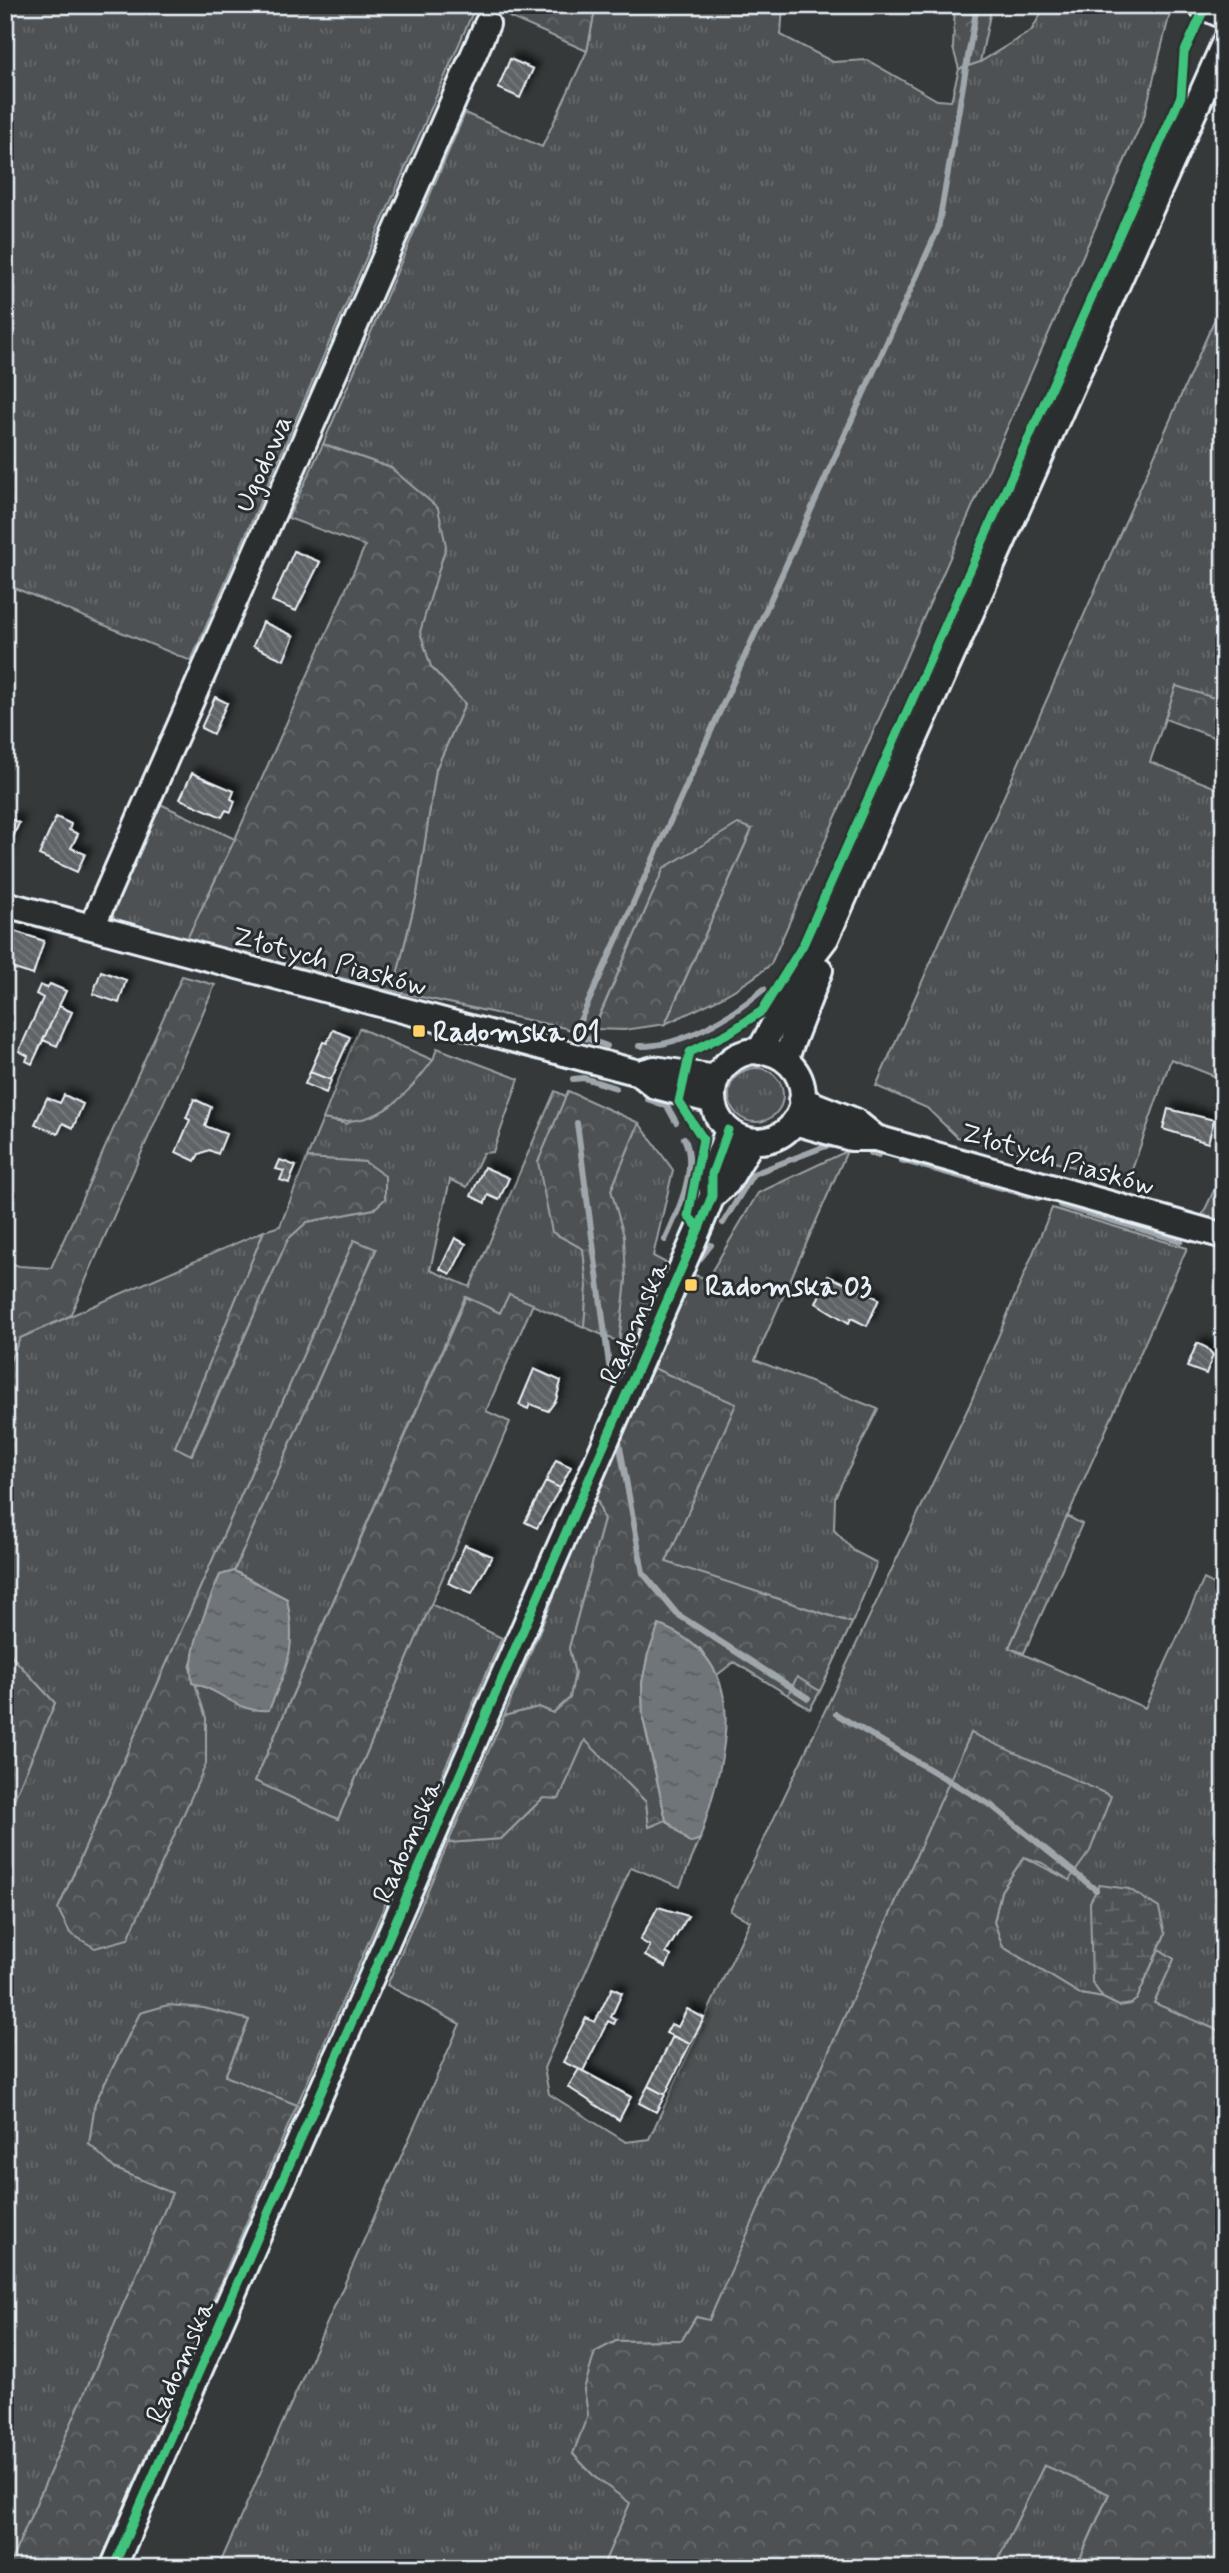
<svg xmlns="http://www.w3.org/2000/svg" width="1229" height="2573" viewBox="0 0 1229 2573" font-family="Mynerve,sans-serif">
  <defs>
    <pattern id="grass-tufts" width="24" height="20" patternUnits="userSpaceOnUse" patternTransform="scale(1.75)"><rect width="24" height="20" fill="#4d5152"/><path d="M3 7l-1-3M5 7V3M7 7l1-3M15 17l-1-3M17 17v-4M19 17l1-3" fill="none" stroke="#676a6c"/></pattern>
    <pattern id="forest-crowns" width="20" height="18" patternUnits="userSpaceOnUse" patternTransform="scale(1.75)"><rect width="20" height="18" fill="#4d5152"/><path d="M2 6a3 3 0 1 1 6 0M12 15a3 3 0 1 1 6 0" fill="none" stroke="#676a6c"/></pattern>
    <pattern id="wetland-marsh" width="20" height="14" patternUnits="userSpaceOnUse" patternTransform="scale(1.75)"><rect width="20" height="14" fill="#4d5152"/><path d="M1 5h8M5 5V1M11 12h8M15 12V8" fill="none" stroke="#676a6c"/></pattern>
    <pattern id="water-ripples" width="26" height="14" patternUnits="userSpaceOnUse" patternTransform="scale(1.75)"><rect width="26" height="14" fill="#707579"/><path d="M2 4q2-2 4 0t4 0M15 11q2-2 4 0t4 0" fill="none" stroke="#5b5e62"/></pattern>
    <pattern id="building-back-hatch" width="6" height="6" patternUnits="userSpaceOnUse" patternTransform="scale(1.75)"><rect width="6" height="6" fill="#5f6365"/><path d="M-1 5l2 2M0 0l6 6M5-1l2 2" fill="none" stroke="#767a7c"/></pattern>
    <filter id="shadow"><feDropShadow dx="6" dy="-6" stdDeviation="3.5" flood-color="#0009"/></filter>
  </defs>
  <rect width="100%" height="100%" fill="#35393a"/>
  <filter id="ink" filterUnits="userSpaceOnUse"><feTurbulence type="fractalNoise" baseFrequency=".0143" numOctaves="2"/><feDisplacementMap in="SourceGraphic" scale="14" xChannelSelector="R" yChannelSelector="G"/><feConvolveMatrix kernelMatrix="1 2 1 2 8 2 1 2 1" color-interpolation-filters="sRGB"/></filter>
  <g filter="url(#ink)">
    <!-- grass -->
    <path fill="url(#grass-tufts)" stroke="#9aa1a5" stroke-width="2" fill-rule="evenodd" d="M5,5H476L191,661L5,584Z
      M596,5H783L781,35L833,62L867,60L937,100L951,101L959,69L980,62L1031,31L1046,5H1172L1144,117L771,964C740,991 702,1007 665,1024L752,829L664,868L590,1037L565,1028L393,991L417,894L436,769L465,704L431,667L419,632L446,546L391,468L323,444L465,113L542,147L587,51Z
      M1224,298V701L1176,687L1150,762L1224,791V1080L1171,1059L1128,1181L957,1137L927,1108L876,1086Z
      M156,802L235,839L187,939L117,923L110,910Z
      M437,1048L519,1079L493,1152L483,1153L467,1187L450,1180L430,1270L470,1287L555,1091L566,1096L538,1163L583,1249L587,1287L584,1327L509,1295L500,1313L465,1297L255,1781L338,1819L431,1604L502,1638L297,2105L225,2076L249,2020C207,2009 183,2001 140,2013L95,2103L114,2168L173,2193L8,2568H5V1820L55,1703L5,1649V1372L20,1338L264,1231L175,1447L192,1455L288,1239L307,1222L374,1209L365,1162L307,1158L323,1119L347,1124L433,1060ZM354,1240L376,1250L234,1571L287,1599L229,1700L209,1686L192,1683L58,1909Z
      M729 1095a27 27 0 1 1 54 0a27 27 0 1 1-54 0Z
      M639,1123L673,1170L653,1256L668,1264L631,1347L619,1342L626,1279L611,1190Z
      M847,1151L755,1360L878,1409L835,1497L834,1530L854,1551L877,1563L852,1623L666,1562L735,1405L653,1368L692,1274L707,1279L758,1193Z
      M1224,1169V1223L1202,1216Z
      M1052,1208L1187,1248L1009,1648L1145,1708L1204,1579L1224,1589V2033L1153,2003L1174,1959L1159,1949L1165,1934L1092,1982L1103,1998L1080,1994L1003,1947L994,1922L1001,1891L1024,1857L1069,1880L971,1733L709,2321L696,2317L682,2340L616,2341L584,2389L589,2414L573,2454L596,2478L631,2503L602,2568H218L460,2024L387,1985L448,1843L501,1839L543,1798L585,1739L646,1802L649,1827L666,1820L690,1842L700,1839L680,1887L631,1867L544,2068L549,2094L626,2142L649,2139L750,1921L730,1911L970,1404Z
      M596,1496L604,1520L569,1648L575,1673L570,1698L553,1713L539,1707L504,1716Z
      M797,1676L820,1691L810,1709L788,1695Z
      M1044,2465L1109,2493L1076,2568H994Z"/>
    <!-- forest -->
    <path fill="url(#forest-crowns)" stroke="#9aa1a5" stroke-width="2" d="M513,5H596L587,51L509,17Z
      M955,5H992L980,62L959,69L953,48Z
      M323,444L391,468L438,508L446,546L420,632L431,667L465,704L436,769L417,894L393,991L187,939L235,839L365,546L288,518Z
      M1176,686L1224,701V741L1165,719Z
      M738,824L752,829L665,1024L624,1030L594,1029L664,868Z
      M182,976L215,985L70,1316L20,1338L5,1372V1261L19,1266L51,1268Z
      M359,1028L433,1060C404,1100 375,1130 323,1119Z
      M568,1091L639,1123L611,1190L624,1236L626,1279L619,1342L584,1327L587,1287L583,1249L552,1232L538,1162Z
      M307,1158L365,1162L385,1176V1199L374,1209L307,1222L288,1239L191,1455L175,1447L264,1231L280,1226Z
      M354,1240L376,1249L234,1571L220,1575L208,1604L190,1668L206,1718V1764L128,1939L95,1948L70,1933L58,1909Z
      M509,1294L533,1304L486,1411L510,1422L338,1819L255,1781L466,1297L500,1313Z
      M653,1368L736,1404L666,1562L852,1623L820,1691L797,1677L788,1695L734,1662L717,1675L700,1648L648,1654L642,1683L643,1718L666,1820L649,1827L646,1802L585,1740L559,1799L543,1798L501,1839L448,1843L504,1716L539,1707L553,1713L570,1698L575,1673L569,1648L604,1520L596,1496Z
      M1067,1516L1082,1524L1024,1653L1009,1648Z
      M5,1649L55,1703L5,1820Z
      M971,1733L1111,1796L1090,1851L1069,1880L1042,1863L1024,1857L1001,1891L994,1922L1003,1947L1080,1994L1103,1998L1119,2006L1137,1999L1159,1949L1174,1959L1154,2003L1224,2033V2568H1076L1109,2494L1044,2465L994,2568H602L630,2503L596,2478L573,2454L588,2414L584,2389L595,2352L616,2341L682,2340L696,2317L709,2320Z
      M168,2005L204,2008L249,2020L225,2076L297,2105L98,2568H8L172,2193L114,2168L89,2144L95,2103L140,2013Z"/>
    <!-- wetland -->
    <path fill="url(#wetland-marsh)" stroke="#9aa1a5" stroke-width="2" d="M1099,1885L1129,1889L1159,1908L1165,1934L1137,1999L1131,2004L1119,2006L1103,1998L1092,1982L1090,1902Z"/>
    <!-- water -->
    <path fill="url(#water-ripples)" stroke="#a0a7ac" stroke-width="2" d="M234,1571L287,1599C297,1649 288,1664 269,1710C234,1713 224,1690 192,1683C187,1652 208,1604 220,1575Z
      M659,1625C759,1663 723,1762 700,1839L690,1843L666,1820L643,1718L642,1683L648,1654Z"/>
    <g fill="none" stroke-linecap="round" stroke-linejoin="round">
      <!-- stream -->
      <path stroke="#a0a7ac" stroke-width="6" d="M607,1046L574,1034L938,229L977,5
        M639,1046C682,1047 731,1017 764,989
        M573,1079L584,1078L616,1088
        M647,1099L667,1106L676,1122
        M577,1123L610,1372
        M871,1153L878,1155
        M901,1160L1038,1198
        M1060,1205L1181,1241
        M723,1223L753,1174L826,1146L838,1145
        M665,1240C678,1212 699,1167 684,1138
        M700,1259L711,1245
        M618,1436L643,1573L677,1614L808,1698
        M836,1714L992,1806L1096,1890"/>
    </g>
    <!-- building -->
    <path fill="url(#building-back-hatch)" stroke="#e8f1f8" stroke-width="2" filter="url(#shadow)" d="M510,59L533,69L520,98L498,88Z
      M294,551L320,562L296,611L272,601Z
      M263,622L294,636L284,660L253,646Z
      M215,697L227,703L213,734L201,728Z
      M192,773L234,791L231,799L235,801L231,812L226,810L222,817L180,799Z
      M5,817L19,823L5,857Z
      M56,817L71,824L69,830L78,834L71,848L85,854L77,872L39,855Z
      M14,931L44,941L33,975L5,966Z
      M101,971L126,980L119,1003L93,994Z
      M50,984L66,991L32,1064L26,1061L28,1056L19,1051L43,998L36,994L40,985L47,988Z
      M59,1006L72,1012L57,1046L43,1040Z
      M333,1030L350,1037L331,1080L310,1072L323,1042L327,1043Z
      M310,1072L331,1080L326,1093L305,1084Z
      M64,1095L83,1104L73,1128L63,1123L58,1134L35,1124L47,1098L60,1103Z
      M194,1099L211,1107L205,1126L226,1134L218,1154L209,1150L199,1154L195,1161L176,1152L190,1120L186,1118Z
      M1168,1109L1214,1120L1208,1143L1163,1129Z
      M280,1160L296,1166L289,1183L280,1180L284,1171L276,1169Z
      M484,1167L509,1178L499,1200L488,1195L485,1203L471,1196Z
      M455,1238L466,1244L451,1274L440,1269Z
      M828,1276L879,1299L867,1326L851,1318L849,1323L816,1303Z
      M1197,1343L1207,1348L1213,1355L1206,1374L1187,1367Z
      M534,1369L561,1381L556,1400L548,1411L530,1404L528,1409L519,1405Z
      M556,1460L571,1467L560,1488L546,1481Z
      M546,1481L560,1488L537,1528L525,1522Z
      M465,1545L492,1556L472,1593L448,1583Z
      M658,1907L688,1916L666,1953L671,1956L666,1967L645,1956L650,1946L640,1940Z
      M612,1988L622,1993L611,2017L616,2020L614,2024L608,2021L583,2071L563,2062L586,2018L595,2022Z
      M687,2009L704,2018L690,2044L666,2033L671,2024L678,2027Z
      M673,2036L690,2044L665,2095L648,2086Z
      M579,2069L631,2097L619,2120L568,2087Z
      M648,2086L665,2095L656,2112L639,2103Z"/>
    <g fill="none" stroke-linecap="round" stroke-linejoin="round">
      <defs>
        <path id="minor" d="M1200,5L1224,16
          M5,904L639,1073L655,1086L713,1101
          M92,927L487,24
          M713 1096a45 45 0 1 1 90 0a45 45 0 1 1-90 0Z
          M759,1052L807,963L826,938L1224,44
          M785,1060L820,970
          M639,1073L654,1069L717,1078
          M802,1100L855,1121L876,1138
          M794,1122L851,1138H876L1224,1236
          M712,1196L727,1183L752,1141
          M113,2568L699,1228L712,1196V1174L728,1130"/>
      </defs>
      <!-- minor casing -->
      <use href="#minor" stroke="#e8f1f8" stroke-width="30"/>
      <!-- minor -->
      <use href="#minor" stroke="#2a2d2e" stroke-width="24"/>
      <defs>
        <path id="cycleway" d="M699,1228L688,1216L703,1139L679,1102L690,1052L730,1032L762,1011L803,945L1181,96L1184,53L1206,5
          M113,2568L699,1228L712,1196V1174L728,1130"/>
      </defs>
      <!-- cycleway casing -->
      <use href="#cycleway" stroke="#2a2d2e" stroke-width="13"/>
      <!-- cycleway -->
      <use href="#cycleway" stroke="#40c37c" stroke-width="9"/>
    </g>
  </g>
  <!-- markers -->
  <g fill="#ffd166" stroke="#2a2d2e" stroke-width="2.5">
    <rect x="412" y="1024" width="14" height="14" rx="3.5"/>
    <rect x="684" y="1278" width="14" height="14" rx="3.5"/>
  </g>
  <g text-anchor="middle" stroke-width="6" stroke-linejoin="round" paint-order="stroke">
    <!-- street labels -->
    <g font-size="28" fill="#e8f1f8" stroke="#2a2d2e">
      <text transform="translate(262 463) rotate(-66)" y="10">Ugodowa</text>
      <text transform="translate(330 960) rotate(15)" y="10">Złotych Piasków</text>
      <text transform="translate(1058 1158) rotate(16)" y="10">Złotych Piasków</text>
      <text transform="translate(633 1322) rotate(-66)" y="10">Radomska</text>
      <text transform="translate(406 1841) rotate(-66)" y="10">Radomska</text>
      <text transform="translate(179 2361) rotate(-66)" y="10">Radomska</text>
    </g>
    <!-- poi labels -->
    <g font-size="28" font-weight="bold" fill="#e8f1f8" stroke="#2a2d2e" text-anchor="start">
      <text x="433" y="1041">Radomska 01</text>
      <text x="705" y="1295">Radomska 03</text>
    </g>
  </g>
  <!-- margin -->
  <rect width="1229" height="2573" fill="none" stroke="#2a2d2e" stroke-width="28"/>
  <rect x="14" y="14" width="1201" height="2545" fill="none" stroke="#e8f1f8" stroke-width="2.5" filter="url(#ink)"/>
</svg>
